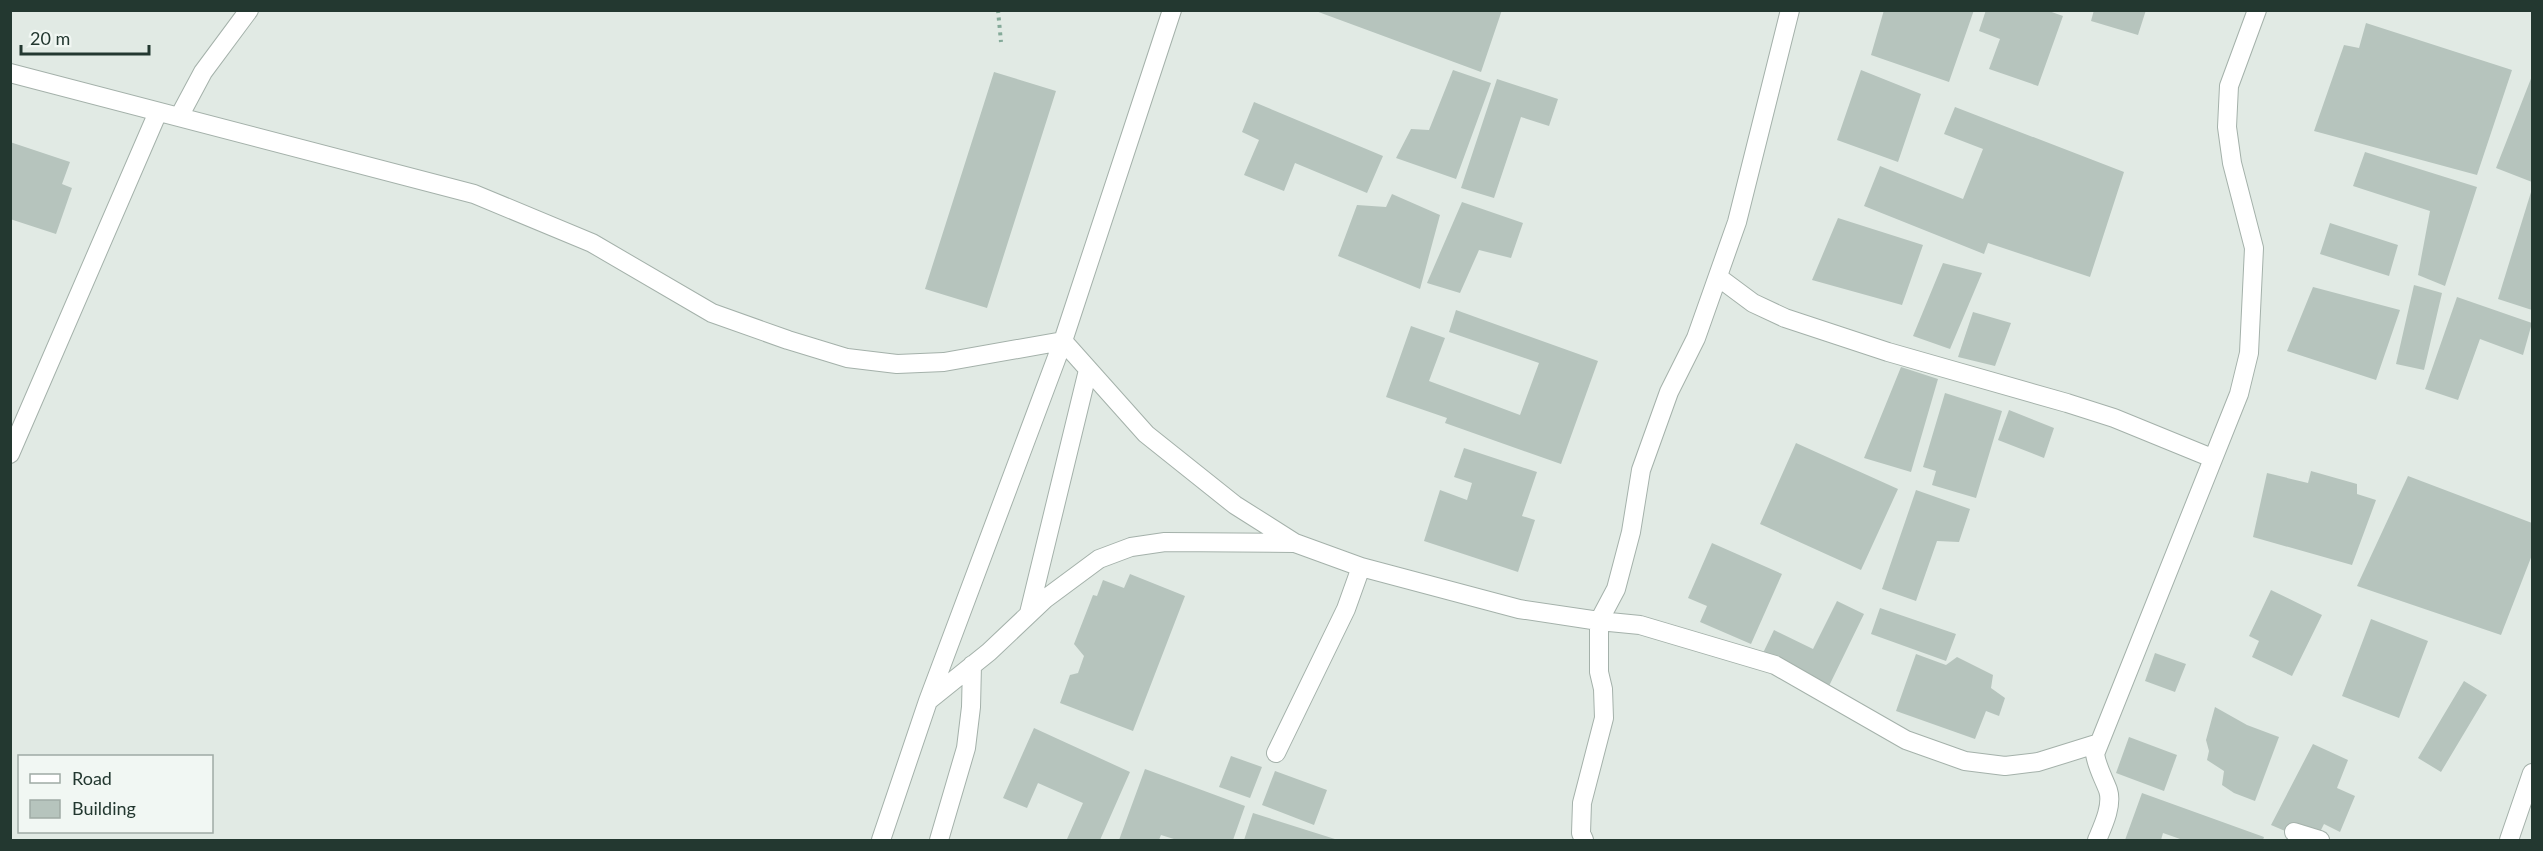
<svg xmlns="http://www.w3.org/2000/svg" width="2543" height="851" viewBox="0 0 2543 851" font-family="Lato,sans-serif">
  <rect width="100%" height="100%" fill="#e1eae4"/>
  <!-- building -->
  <path fill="#b6c4bd" d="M1313,10H1502L1481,72Z
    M1884,10H1974L1949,82L1871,55Z
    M1986,10H2046L2063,16L2038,86L1989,69L2000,39L1979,31Z
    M2094,10H2146L2138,35L2091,21Z
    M2366,23L2512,70L2477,175L2314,131L2344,45L2359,48Z
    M1453,70L1491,83L1456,179L1396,158L1411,129L1429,130Z
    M1861,70L1921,94L1898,162L1837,140Z
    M994,72L1056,91L987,308L925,289Z
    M2532,76V182L2496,168Z
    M1497,79L1558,99L1549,126L1521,117L1494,198L1461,188Z
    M1254,102L1383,156L1367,193L1295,163L1284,191L1244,175L1259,140L1242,132Z
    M1955,107L2124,172L2090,277L1988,243L1984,254L1864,206L1880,166L1963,199L1983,149L1944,134Z
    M10,142L70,162L62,184L72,188L56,234L10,219Z
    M2365,152L2477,187L2445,286L2418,275L2430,211L2353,186Z
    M2531,192L2532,193V310L2498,299Z
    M1392,194L1440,215L1420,289L1338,256L1357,205L1386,207Z
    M1462,202L1523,223L1511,258L1479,250L1460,293L1427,283Z
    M1838,218L1923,245L1902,305L1812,280Z
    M2330,223L2398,245L2389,276L2320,254Z
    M1943,263L1982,273L1950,349L1913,336Z
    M2414,285L2442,293L2424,370L2396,364Z
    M2313,287L2400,310L2376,380L2287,351Z
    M2457,297L2532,323L2523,355L2480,339L2458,400L2425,389Z
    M1456,310L1598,361L1561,464L1445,423L1447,418L1386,397L1411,326L1445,338L1429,381L1520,415L1539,363L1449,332Z
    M1973,312L2011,323L1995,366L1958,357Z
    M1901,367L1938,379L1911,472L1864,458Z
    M1945,393L2002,411L1976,498L1932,485L1936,471L1923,467Z
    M2009,410L2054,428L2044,458L1998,440Z
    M1796,443L1898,489L1861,570L1760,524Z
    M1464,448L1537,472L1522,516L1535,520L1518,572L1424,541L1440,490L1467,500L1472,483L1454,477Z
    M2311,471L2357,484V494L2376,500L2352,565L2253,537L2267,473L2308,483Z
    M2408,476L2532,523V555L2501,635L2357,586Z
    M1916,490L1970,509L1959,542L1937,541L1916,601L1882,589Z
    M1712,543L1782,574L1751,644L1700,622L1707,606L1688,598Z
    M1130,574L1185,596L1133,731L1060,703L1070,675L1078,673L1084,656L1074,644L1093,595L1097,596L1103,580L1124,588Z
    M2271,590L2322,615L2292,676L2252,657L2259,641L2249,636Z
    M1837,601L1864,614L1829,686L1763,653L1774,630L1813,649Z
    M1880,608L1956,634L1946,661L1871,634Z
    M2371,619L2428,641L2399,718L2342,696Z
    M2155,653L2186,664L2175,692L2145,681Z
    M1916,654L1946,665L1957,657L1993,675L1991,688L2005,698L1999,716L1986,711L1975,739L1896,711Z
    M2464,681L2487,695L2441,772L2418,758Z
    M2215,707L2247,725L2279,737L2255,801L2234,793L2222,785L2224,771L2207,760L2209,751L2206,740Z
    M1034,728L1130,772L1100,840L1067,839L1083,803L1038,783L1027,808L1003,798Z
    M2129,737L2177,755L2164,791L2116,773Z
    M2313,744L2348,760L2337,788L2355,796L2340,832L2324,824L2316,840H2306L2271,825Z
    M1231,756L1262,767L1250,798L1219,787Z
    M1145,769L1245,806L1233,840H1177L1161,835L1159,840H1119Z
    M1275,771L1327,790L1314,825L1262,805Z
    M2142,793L2264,837L2263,840H2183L2163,833L2161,840H2125Z
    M1253,813L1338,840H1244Z"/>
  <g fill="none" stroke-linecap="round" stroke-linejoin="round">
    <defs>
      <path id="lane" d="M180,115L203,72L249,10"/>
      <path id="street" d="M10,73L474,194L592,243L712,313L788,340L847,358L897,364L944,362L1063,341L1146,434L1235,505L1295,543L1361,567L1519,609L1599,621L1616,589L1631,532L1641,470L1669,392L1696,338L1737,222L1790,10
        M1718,277L1753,303L1785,318L1888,352L2067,403L2114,418L2212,458
        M10,454L158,112
        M1029,613L1088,370
        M928,701L989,652L1045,599L1099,559L1131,547L1165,542L1294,543
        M1276,753L1346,609L1361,567
        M2294,832L2320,840
        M881,840L928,701L1063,341L1172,10
        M939,840L966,748L971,707L972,665
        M1584,840L1581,833L1582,803L1604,718L1603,689L1599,672V621L1640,625L1775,665L1906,740L1965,761L2005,766L2038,762L2099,743
        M2097,840C2103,826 2113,805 2108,790C2103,777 2097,767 2095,754L2239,394L2249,353L2254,248L2232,163L2227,127L2229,86L2257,10
        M2509,840L2532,773"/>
    </defs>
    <!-- lane casing -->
    <use href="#lane" stroke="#a4b1aa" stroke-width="20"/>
    <!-- street casing -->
    <use href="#street" stroke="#a4b1aa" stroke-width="20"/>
    <!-- path -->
    <path stroke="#84aa99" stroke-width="4" stroke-dasharray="3 4.5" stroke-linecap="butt" d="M998,10L1001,42"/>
    <!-- lane -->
    <use href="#lane" stroke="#fff" stroke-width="18"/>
    <!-- street -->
    <use href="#street" stroke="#fff" stroke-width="18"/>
  </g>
  <!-- border -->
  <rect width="2543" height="851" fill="none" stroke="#233830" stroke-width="24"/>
  <!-- legend -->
  <rect x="18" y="755" width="195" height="78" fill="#f1f7f3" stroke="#9faba5" stroke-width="1.5"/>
  <rect x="30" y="774" width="30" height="9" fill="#ffffff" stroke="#9faba5" stroke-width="1.5"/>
  <text x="72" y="785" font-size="18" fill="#233830">Road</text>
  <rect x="30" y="800" width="30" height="18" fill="#b6c4bd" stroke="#9faba5" stroke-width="1.5"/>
  <text x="72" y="815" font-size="18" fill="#233830">Building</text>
  <!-- scale -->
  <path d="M21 45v9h128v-9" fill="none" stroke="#233830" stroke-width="3"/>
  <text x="30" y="45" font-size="18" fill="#233830" stroke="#f1f7f3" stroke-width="4.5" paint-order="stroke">20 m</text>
</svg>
